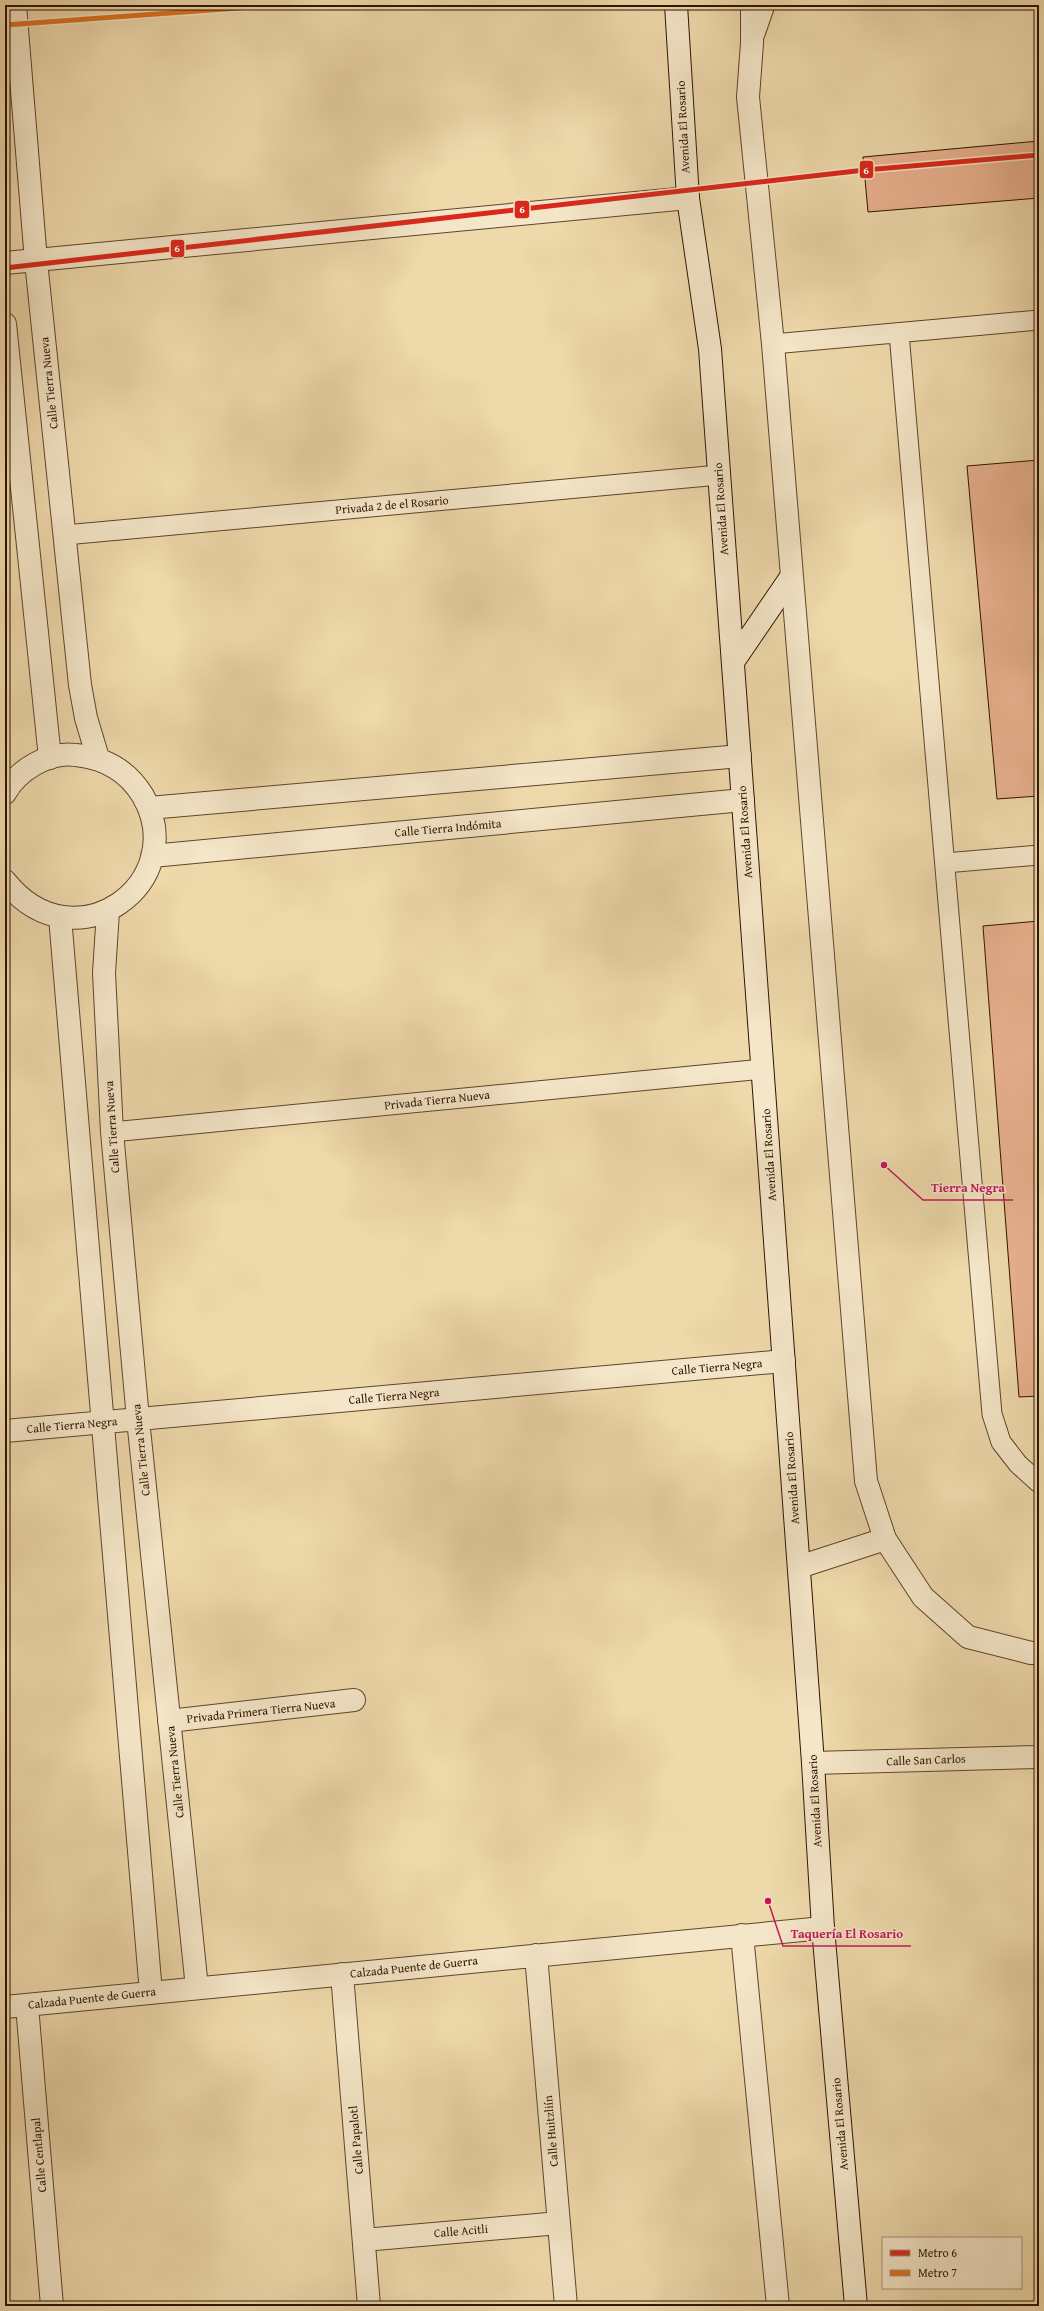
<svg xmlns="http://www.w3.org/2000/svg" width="1044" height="2311" viewBox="0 0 1044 2311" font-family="'Gentium Book Plus',serif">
  <rect width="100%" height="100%" fill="#eed9ab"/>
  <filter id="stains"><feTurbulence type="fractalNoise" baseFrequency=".005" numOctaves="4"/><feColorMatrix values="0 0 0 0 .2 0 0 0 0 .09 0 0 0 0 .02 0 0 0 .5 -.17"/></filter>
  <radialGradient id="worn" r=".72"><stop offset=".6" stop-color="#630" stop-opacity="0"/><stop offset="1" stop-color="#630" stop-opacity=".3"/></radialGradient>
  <!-- building -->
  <path fill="#e8b18f" stroke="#311300" d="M1039,141V198L868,212L863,157Z
    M1039,460V796L997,799L967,466Z
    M1039,921V1396L1019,1397L983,926Z"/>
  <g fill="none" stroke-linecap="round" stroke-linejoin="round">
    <defs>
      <path id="lane" d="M755,34L765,5
        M899,333L992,1414L1001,1442L1018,1464L1039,1483
        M773,344L1039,320
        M65,535L719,475
        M945,863L1039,855
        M112,1132L763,1069"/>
      <path id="street" d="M15,5L36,261L80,685L86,718L98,758
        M752,5V43L748,97L773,344L866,1481L885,1539L923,1597L968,1637L1031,1653H1039
        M5,263L688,198
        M5,324L50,758
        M5,793C18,770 49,751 76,755C105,758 128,771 143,796C192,882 75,969 5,881
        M149,808L740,756
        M152,856L743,800
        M108,911L104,973L112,1132L138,1419L197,1988
        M60,917L151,1993
        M5,1431L784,1361
        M799,1567L885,1539
        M169,1721L354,1700
        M813,1763L1039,1757
        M742,1935L778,2306
        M536,1955L566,2306
        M342,1974L369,2306
        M27,2005L52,2306
        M5,2007L823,1928
        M364,2240L559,2223"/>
      <path id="secondary" d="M676,5L688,198L710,349L813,1763L823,1928L856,2306
        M733,662L791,577"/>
    </defs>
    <!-- lane casing -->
    <use href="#lane" stroke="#60442b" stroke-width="21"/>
    <!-- street casing -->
    <use href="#street" stroke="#60442b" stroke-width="24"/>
    <!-- secondary casing -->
    <use href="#secondary" stroke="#311300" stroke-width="24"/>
    <!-- lane -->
    <use href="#lane" stroke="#f4e6c8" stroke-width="19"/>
    <!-- street -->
    <use href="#street" stroke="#f4e6c8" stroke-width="22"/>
    <!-- secondary -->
    <use href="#secondary" stroke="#f4e6c8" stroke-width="22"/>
    <defs>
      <path id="metro-1" d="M5,268L865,170L1039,155"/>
      <path id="metro-2" d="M5,25L280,5"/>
    </defs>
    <!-- metro-1 casing -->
    <use href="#metro-1" stroke="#f4e6c8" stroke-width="8"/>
    <!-- metro-2 casing -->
    <use href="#metro-2" stroke="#f4e6c8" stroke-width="8"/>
    <!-- metro-1 -->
    <use href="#metro-1" stroke="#da291c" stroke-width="5"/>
    <!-- metro-2 -->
    <use href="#metro-2" stroke="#df7220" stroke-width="5"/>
  </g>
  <g text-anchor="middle" stroke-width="3" stroke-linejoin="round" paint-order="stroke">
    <!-- street labels -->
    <g font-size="12" fill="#311300" stroke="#f4e6c8">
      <text transform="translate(683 127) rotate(-93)" y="4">Avenida El Rosario</text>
      <text transform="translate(49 383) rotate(-96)" y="4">Calle Tierra Nueva</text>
      <text transform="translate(392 505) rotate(-5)" y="4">Privada 2 de el Rosario</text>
      <text transform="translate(721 509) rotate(-94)" y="4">Avenida El Rosario</text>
      <text transform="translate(448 828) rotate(-5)" y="4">Calle Tierra Indómita</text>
      <text transform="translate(745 832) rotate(-94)" y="4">Avenida El Rosario</text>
      <text transform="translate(437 1100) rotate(-6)" y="4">Privada Tierra Nueva</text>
      <text transform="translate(112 1127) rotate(-94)" y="4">Calle Tierra Nueva</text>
      <text transform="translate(769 1155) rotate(-94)" y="4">Avenida El Rosario</text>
      <text transform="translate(717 1367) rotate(-5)" y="4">Calle Tierra Negra</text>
      <text transform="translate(394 1396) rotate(-5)" y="4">Calle Tierra Negra</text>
      <text transform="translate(72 1425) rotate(-5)" y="4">Calle Tierra Negra</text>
      <text transform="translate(141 1450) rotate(-96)" y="4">Calle Tierra Nueva</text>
      <text transform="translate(792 1478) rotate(-94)" y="4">Avenida El Rosario</text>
      <text transform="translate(261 1711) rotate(-6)" y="4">Privada Primera Tierra Nueva</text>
      <text transform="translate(926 1760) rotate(-2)" y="4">Calle San Carlos</text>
      <text transform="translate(175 1772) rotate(-96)" y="4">Calle Tierra Nueva</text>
      <text transform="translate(815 1801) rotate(-93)" y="4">Avenida El Rosario</text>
      <text transform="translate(414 1967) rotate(-6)" y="4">Calzada Puente de Guerra</text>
      <text transform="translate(92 1998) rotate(-6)" y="4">Calzada Puente de Guerra</text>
      <text transform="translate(840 2124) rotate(-95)" y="4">Avenida El Rosario</text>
      <text transform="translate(551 2131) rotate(-95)" y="4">Calle Huitzliín</text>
      <text transform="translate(356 2140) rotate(-95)" y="4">Calle Papalotl</text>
      <text transform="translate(39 2155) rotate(-95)" y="4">Calle Centlapal</text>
      <text transform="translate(461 2231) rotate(-5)" y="4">Calle Acitli</text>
    </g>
  </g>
  <!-- callouts -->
  <path fill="none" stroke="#c2185b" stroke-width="1.5" d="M884 1165L923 1200H1013M768 1901L783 1946H911"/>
  <g fill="#c2185b" stroke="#f4e6c8" stroke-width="1.5">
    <circle cx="884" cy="1165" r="4"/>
    <circle cx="768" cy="1901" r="4"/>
  </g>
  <g font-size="13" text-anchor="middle" font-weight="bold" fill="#c2185b" stroke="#f4e6c8" stroke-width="3" stroke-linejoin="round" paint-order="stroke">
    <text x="968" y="1192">Tierra Negra</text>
    <text x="847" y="1938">Taquería El Rosario</text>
  </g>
  <g stroke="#f4e6c8" stroke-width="1.5">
    <rect x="859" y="160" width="15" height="19" rx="4" fill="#da291c"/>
    <rect x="514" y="200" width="16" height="19" rx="4" fill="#da291c"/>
    <rect x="170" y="239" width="15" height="19" rx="4" fill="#da291c"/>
  </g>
  <g font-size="11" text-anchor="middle" font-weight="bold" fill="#fff">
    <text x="866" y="174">6</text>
    <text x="522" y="213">6</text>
    <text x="177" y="252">6</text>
  </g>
  <!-- margin -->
  <rect width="1044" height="2311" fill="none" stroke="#eed9ab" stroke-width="20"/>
  <rect x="6" y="6" width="1032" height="2299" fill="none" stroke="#311300" stroke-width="2"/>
  <rect x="10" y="10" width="1024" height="2291" fill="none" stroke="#311300"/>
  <!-- legend -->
  <rect x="882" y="2237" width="140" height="52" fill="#f4e6c8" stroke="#a69278"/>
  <rect x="890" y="2250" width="20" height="6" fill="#da291c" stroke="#a69278"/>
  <text x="918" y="2257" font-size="12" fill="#311300">Metro 6</text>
  <rect x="890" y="2270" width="20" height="6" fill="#df7220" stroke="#a69278"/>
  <text x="918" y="2277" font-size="12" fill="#311300">Metro 7</text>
  <rect width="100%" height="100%" filter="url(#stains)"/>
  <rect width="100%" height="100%" fill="url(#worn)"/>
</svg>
